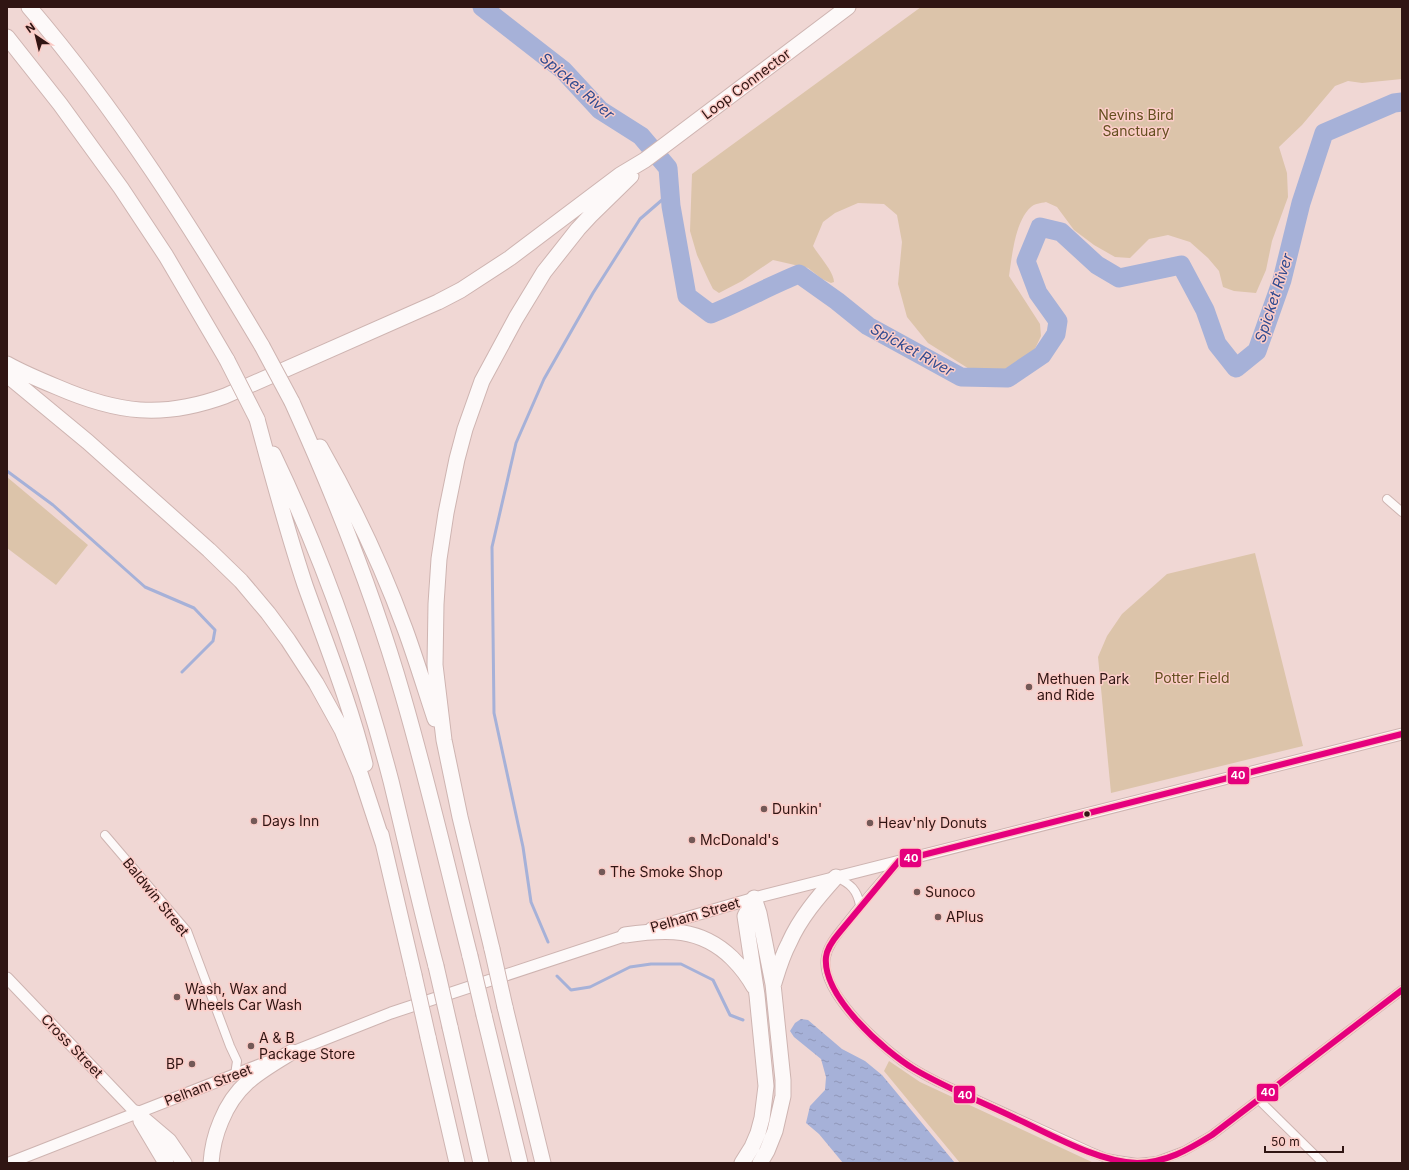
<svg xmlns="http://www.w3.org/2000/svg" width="1409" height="1170" viewBox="0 0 1409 1170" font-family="Inter,sans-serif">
  <defs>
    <pattern id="water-ripples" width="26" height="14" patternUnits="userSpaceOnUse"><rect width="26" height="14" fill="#a6b1d8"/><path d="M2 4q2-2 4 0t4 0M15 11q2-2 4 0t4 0" fill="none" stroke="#8f97b8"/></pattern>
  </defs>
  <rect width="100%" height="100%" fill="#f0d7d4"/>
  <!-- park -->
  <path fill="#dcc4aa" d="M921,7H1402V79L1362,83L1348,81L1335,86L1302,125L1279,147L1287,173L1288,197L1272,241L1266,270L1256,293L1234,291L1223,287L1219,271L1208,258L1190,242L1168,235L1149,239L1130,258L1115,257L1094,245L1074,230L1057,207L1046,202C1041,203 1034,204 1031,207C1015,221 1012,256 1009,276L1040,324L1041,336L1033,353L1015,367L994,373L974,372L928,343L907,317L898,284L902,242L897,215L884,204L858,203L835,213L823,222L813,246C819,256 834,272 834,282L831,283L822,279L808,268L773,260L742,281L719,293L713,289L708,279L697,255L690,231L692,174Z
    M7,477L88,545L56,585L7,548Z
    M1255,553L1303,746L1111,793L1098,657L1107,636L1122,614L1167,574Z
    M889,1061L920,1082L1094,1163H960L884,1071Z"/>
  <!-- water -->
  <path fill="url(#water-ripples)" d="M801,1019L808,1020L842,1049L865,1061L882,1075L955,1163H843L819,1134L806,1123L810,1106L825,1090L826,1077L821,1059L794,1037L790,1031L795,1023Z"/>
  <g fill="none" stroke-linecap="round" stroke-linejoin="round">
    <!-- stream -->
    <path stroke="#a6b1d8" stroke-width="3" d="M7,471L53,505L145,587L194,608L215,630L213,641L182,672
      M548,942L531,902L523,847L494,713L492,547L516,443L544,379L593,293L640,219L670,193
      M557,976L571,990L590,987L630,967L651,964H681L713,980L730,1015L743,1020"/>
    <!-- river -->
    <path stroke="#a6b1d8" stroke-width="19" d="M482,7L563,70L600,110L641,136L668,168L671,206L687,296L711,314C741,302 769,286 799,274L837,301L868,326L961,377L1008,378L1042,355L1056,334L1058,321L1038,293L1026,261L1040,227L1061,232L1097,265L1119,278L1181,265L1205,310L1217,344L1236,368L1257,351L1282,280L1301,203L1324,133L1394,103L1402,102"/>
    <defs>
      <path id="street" d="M1387,499L1402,512
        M105,835L187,931L230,1046L237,1061L235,1075
        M899,861C880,882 862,903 844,926C837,935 828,945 826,957C819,991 877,1042 902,1061C913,1069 926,1076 938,1082L1089,1151L1106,1158L1117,1160L1137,1163L1157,1161L1184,1151L1212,1135L1402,990
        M836,877C851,884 857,890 860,905
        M1259,1100L1323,1163"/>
      <path id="secondary" d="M651,928L758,897L1402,734
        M7,978L136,1113
        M285,1055L391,1013L633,933
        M9,1163L267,1062"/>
      <path id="highway" d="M29,7C118,111 192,228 262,346
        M7,37L60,104L121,188L166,256L227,360
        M7,364C23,373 40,380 57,387C117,413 162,419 225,396L438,302L461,290L510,258L620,175L645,160L848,7
        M7,375L88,442L209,550L241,581L268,613L288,640L316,683L342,730L360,773L383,843
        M292,402C335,497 374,595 403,696C428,782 448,869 470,956
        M257,419C272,475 287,531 305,585C326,644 350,703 365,764
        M320,447C353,505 382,566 405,629C416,659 425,689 435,719
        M273,454C323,558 362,670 391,781C406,843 420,905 436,966
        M381,834L414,975
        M754,898L759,913L773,984L783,1080V1096L775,1131L767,1151L760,1163
        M625,935C666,929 700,927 732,958C741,967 748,976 754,987
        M492,949L460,817L444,740L435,665L436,604L439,559L446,513L457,459L465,429L482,381L516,318L544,272L578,229L590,216L631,176
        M774,983C778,970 782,956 789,943C800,918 818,897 836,877
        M505,1007L543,1163
        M484,1015L520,1163
        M450,1027L481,1163
        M428,1037L457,1163
        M136,1113L169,1141L184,1163
        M141,1121L166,1163
        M211,1163C212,1148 215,1135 221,1121C236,1084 259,1072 292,1052
        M742,1163L752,1147L758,1133L762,1118L766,1086L757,995L745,916L754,898"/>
    </defs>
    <!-- street casing -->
    <use href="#street" stroke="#ceb4b1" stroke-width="10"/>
    <!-- secondary casing -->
    <use href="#secondary" stroke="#ceb4b1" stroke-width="13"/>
    <!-- highway casing -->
    <use href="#highway" stroke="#ceb4b1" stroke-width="17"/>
    <!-- street -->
    <use href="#street" stroke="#fdf9f9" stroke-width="8"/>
    <!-- secondary -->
    <use href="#secondary" stroke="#fdf9f9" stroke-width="11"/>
    <!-- highway -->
    <use href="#highway" stroke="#fdf9f9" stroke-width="15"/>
    <defs>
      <path id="highway-bridge" d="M262,346L292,402
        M227,360L257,419
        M492,949L505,1007
        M470,956L484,1015
        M436,966L450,1027
        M414,975L428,1037"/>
    </defs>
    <!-- highway-bridge casing -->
    <use href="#highway-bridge" stroke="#ceb4b1" stroke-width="17" stroke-linecap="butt"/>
    <!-- highway-bridge -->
    <use href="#highway-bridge" stroke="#fdf9f9" stroke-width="15"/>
    <defs>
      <path id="bus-1" d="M1402,734L899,861L839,933C833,940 827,948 826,957C822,996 884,1051 914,1069C946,1088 982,1102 1015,1118C1050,1134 1098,1162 1137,1163C1165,1163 1188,1150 1212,1135L1402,990"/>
    </defs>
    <!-- bus-1 casing -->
    <use href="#bus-1" stroke="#fccdc8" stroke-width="9"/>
    <!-- bus-1 -->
    <use href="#bus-1" stroke="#e5007d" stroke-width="6"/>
  </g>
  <!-- markers -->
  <g fill="#735957" stroke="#fccdc8" stroke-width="1.5">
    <circle cx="1029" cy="687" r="4"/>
    <circle cx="764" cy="809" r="4"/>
    <circle cx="254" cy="821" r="4"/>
    <circle cx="870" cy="823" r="4"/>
    <circle cx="692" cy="840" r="4"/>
    <circle cx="602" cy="872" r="4"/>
    <circle cx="917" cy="892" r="4"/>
    <circle cx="938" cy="917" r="4"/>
    <circle cx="177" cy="997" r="4"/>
    <circle cx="251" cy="1046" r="4"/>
    <circle cx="192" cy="1064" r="4"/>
  </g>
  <circle fill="#301513" stroke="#fccdc8" stroke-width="1.5" cx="1087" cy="814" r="3.5"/>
  <g text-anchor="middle" stroke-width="3" stroke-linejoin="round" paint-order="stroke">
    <!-- street labels -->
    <g font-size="14" fill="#301513" stroke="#fccdc8">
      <text transform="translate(746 84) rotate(-37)" y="5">Loop Connector</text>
      <text transform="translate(156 897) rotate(51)" y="5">Baldwin Street</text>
      <text transform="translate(695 915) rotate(-16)" y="5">Pelham Street</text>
      <text transform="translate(72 1046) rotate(46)" y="5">Cross Street</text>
      <text transform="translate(208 1085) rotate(-21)" y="5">Pelham Street</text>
    </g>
    <!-- park labels -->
    <g font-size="14" fill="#644f1f" stroke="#fccdc8">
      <text x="1136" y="120">Nevins Bird<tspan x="1136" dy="16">Sanctuary</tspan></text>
      <text x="1192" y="683">Potter Field</text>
    </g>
    <!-- poi labels -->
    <g font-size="14" fill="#301513" stroke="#fccdc8" text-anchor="start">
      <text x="1037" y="684">Methuen Park<tspan x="1037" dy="16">and Ride</tspan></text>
      <text x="772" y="814">Dunkin'</text>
      <text x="262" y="826">Days Inn</text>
      <text x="878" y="828">Heav'nly Donuts</text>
      <text x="700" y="845">McDonald's</text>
      <text x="610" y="877">The Smoke Shop</text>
      <text x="925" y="897">Sunoco</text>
      <text x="946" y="922">APlus</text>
      <text x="185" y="994">Wash, Wax and<tspan x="185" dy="16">Wheels Car Wash</tspan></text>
      <text x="259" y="1043">A &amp; B<tspan x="259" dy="16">Package Store</tspan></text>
      <text x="184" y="1069" text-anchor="end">BP</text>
    </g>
    <!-- water labels -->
    <g font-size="15" font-style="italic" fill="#304b90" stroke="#fccdc8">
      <text transform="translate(577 86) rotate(41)" y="5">Spicket River</text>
      <text transform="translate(1274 298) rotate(-72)" y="5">Spicket River</text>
      <text transform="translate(912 350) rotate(29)" y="5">Spicket River</text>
    </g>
  </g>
  <g stroke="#fccdc8" stroke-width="1.5">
    <rect x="1227" y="766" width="23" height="19" rx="4" fill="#e5007d"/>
    <rect x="899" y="848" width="23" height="20" rx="4" fill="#e5007d"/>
    <rect x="1256" y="1083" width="23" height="19" rx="4" fill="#e5007d"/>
    <rect x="953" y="1085" width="23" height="19" rx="4" fill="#e5007d"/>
  </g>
  <g font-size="11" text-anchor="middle" font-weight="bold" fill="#fff">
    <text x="1238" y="779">40</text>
    <text x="911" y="862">40</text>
    <text x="1268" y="1096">40</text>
    <text x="965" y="1099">40</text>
  </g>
  <!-- border -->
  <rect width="1409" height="1170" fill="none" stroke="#301513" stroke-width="16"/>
  <!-- north arrow -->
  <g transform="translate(36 36) rotate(325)" stroke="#fccdc8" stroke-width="3" paint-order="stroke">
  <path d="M0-3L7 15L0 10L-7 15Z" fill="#301513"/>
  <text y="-6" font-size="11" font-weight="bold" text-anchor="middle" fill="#301513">N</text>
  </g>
  <!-- scale -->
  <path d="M1265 1146v6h78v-6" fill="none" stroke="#301513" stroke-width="2"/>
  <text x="1271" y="1146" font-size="12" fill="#301513" stroke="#fccdc8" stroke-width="3" paint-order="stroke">50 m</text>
</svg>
